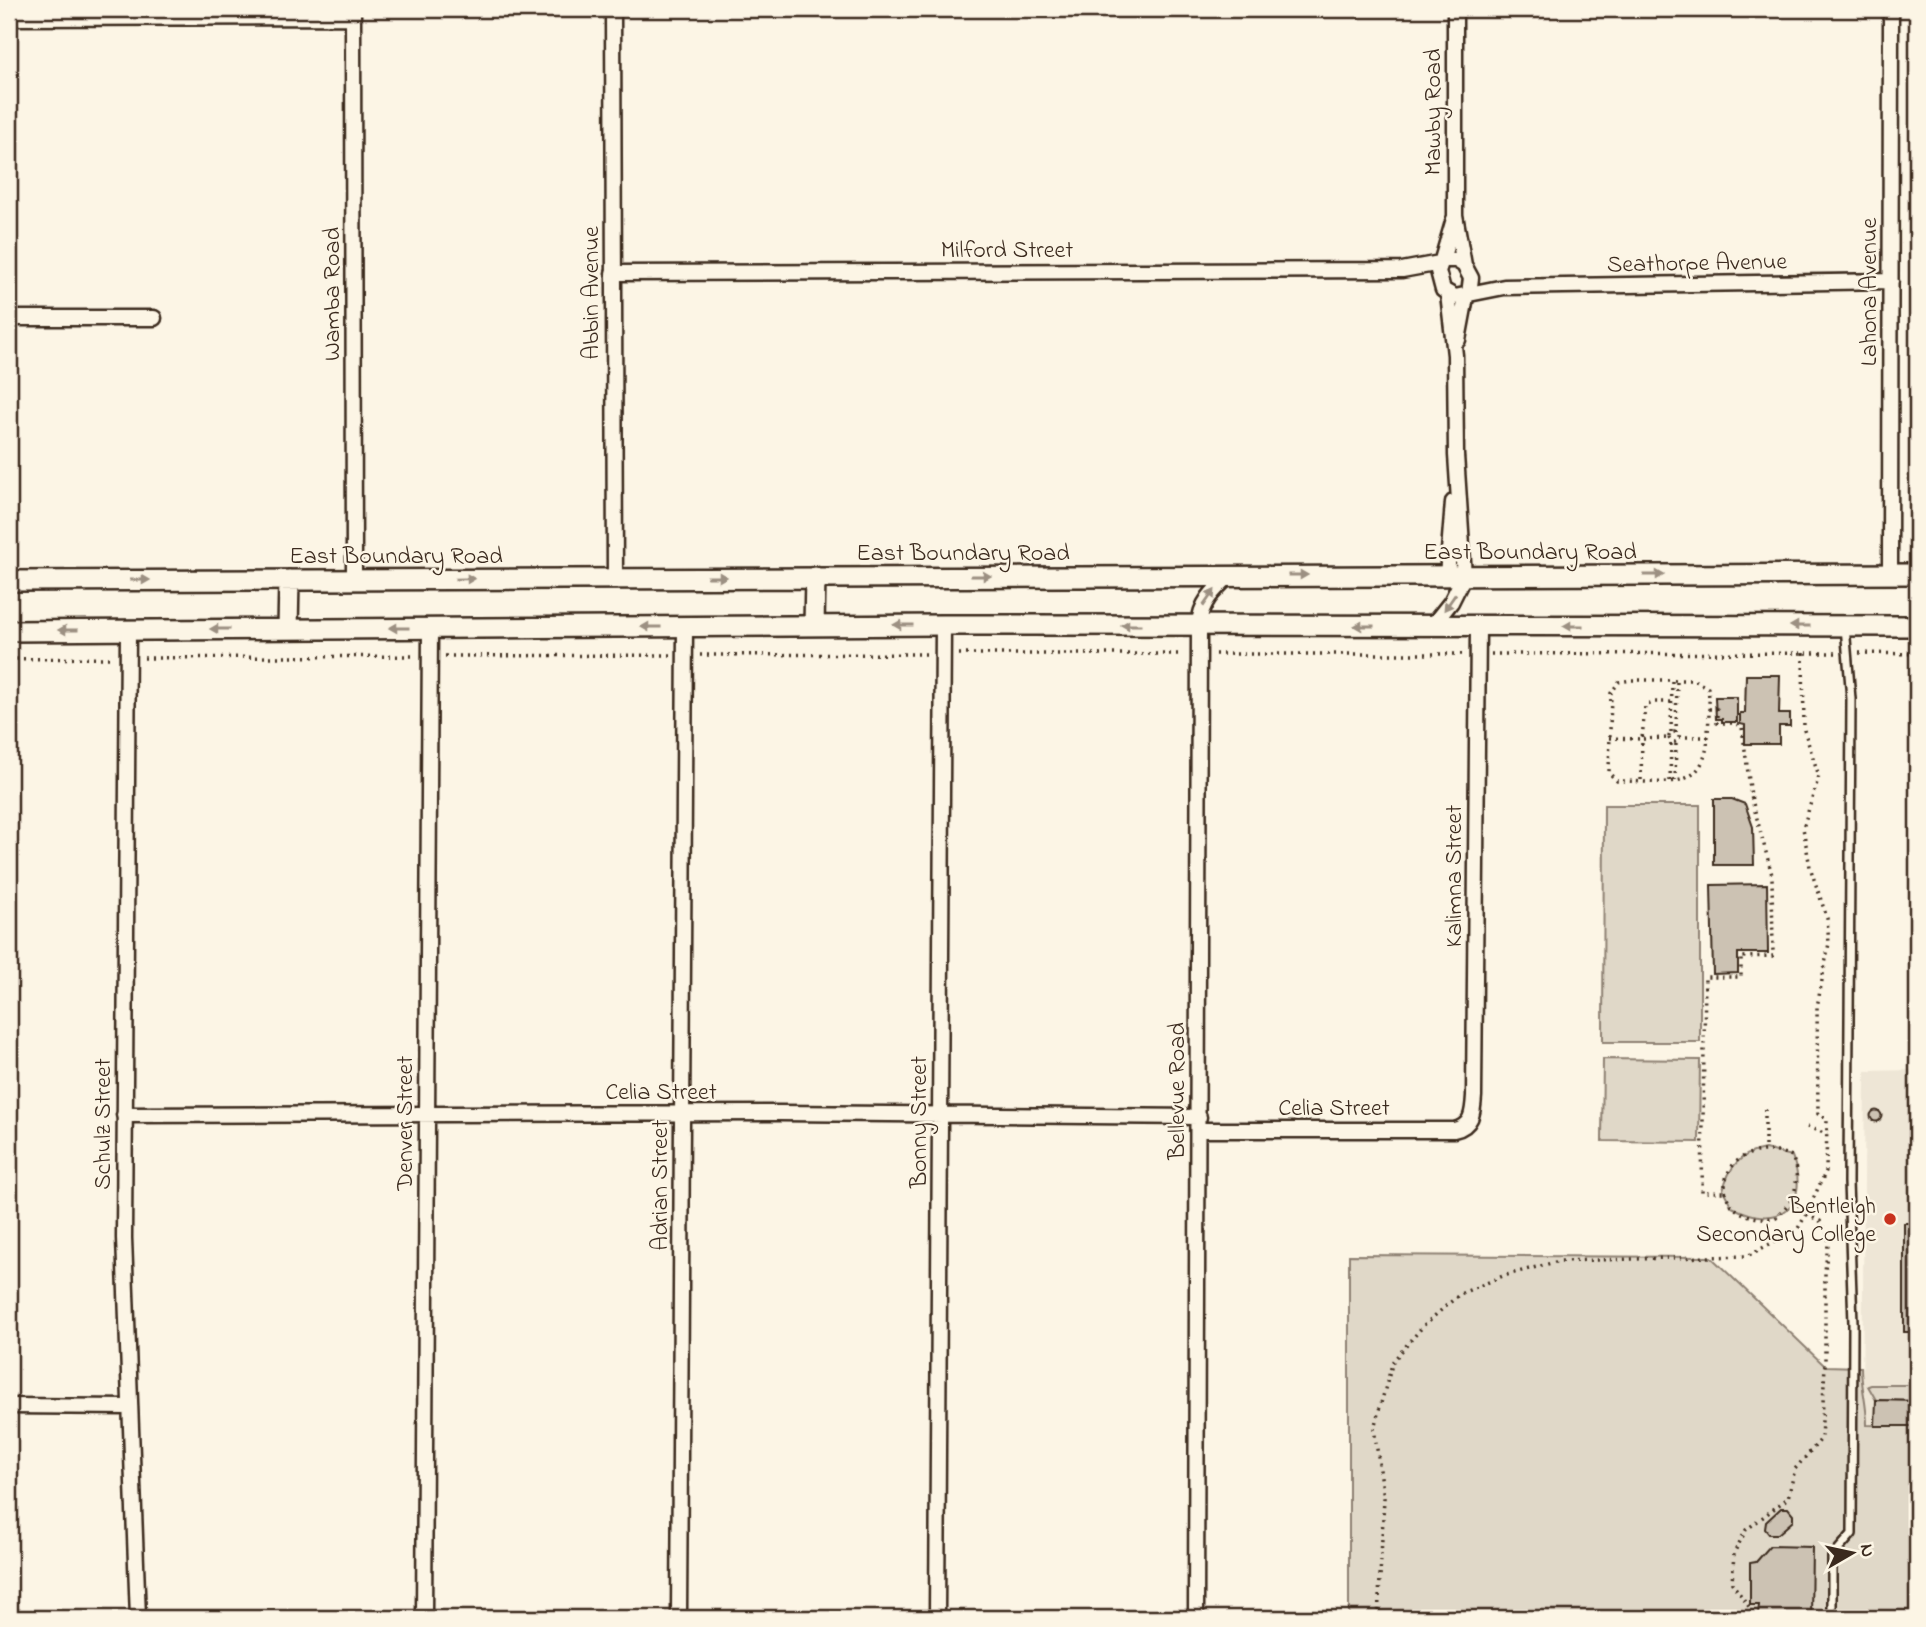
<svg xmlns="http://www.w3.org/2000/svg" width="1926" height="1627" viewBox="0 0 1926 1627" font-family="'Indie Flower',sans-serif">
  <rect width="100%" height="100%" fill="#fcf5e5"/>
  <filter id="ink" filterUnits="userSpaceOnUse"><feTurbulence type="fractalNoise" baseFrequency=".0143" numOctaves="2"/><feDisplacementMap in="SourceGraphic" scale="14" xChannelSelector="R" yChannelSelector="G"/><feConvolveMatrix kernelMatrix="1 2 1 2 8 2 1 2 1" color-interpolation-filters="sRGB"/></filter>
  <g filter="url(#ink)">
    <!-- built -->
    <path fill="#eee6d6" d="M1917,1070V1618H1860L1865,1071Z"/>
    <!-- green -->
    <path fill="#e0d8c8" stroke="#8e8173" stroke-width="2" d="M1604,805H1700V1042H1603Z
      M1603,1059L1700,1060L1699,1142L1602,1141Z
      M1765,1149L1792,1156C1811,1205 1780,1232 1732,1207L1723,1190C1729,1167 1740,1153 1765,1149Z
      M1349,1255L1711,1257L1825,1366L1861,1367C1861,1387 1867,1404 1867,1425L1917,1426V1618H1349Z
      M1871,1385H1917V1401L1876,1400L1868,1386Z"/>
    <!-- building -->
    <path fill="#ccc2b3" stroke="#3b2a1e" stroke-width="2" d="M1746,675H1780L1779,714H1790V726H1779V744H1745V725L1740,724V713H1745Z
      M1715,697H1737V722H1722V719H1716Z
      M1714,799H1732L1745,804L1753,827L1754,865H1714Z
      M1767,884L1768,953H1738V973L1713,974L1711,885Z
      M1870.5 1116a5.5 5.5 0 1 1 11 0a5.5 5.5 0 1 1-11 0Z
      M1904,1223H1917V1332H1904Z
      M1876,1400L1917,1401V1426H1875Z
      M1781,1508H1788L1793,1514V1521L1778,1534H1769L1765,1529L1766,1522Z
      M1770,1546L1812,1547L1811,1618H1762L1758,1615L1759,1605H1750V1563L1756,1562Z"/>
    <g fill="none" stroke-linecap="round" stroke-linejoin="round">
      <defs>
        <path id="service" d="M1832,1618V1557L1852,1534L1853,1323L1848,1182L1851,699L1845,626"/>
        <path id="minor" d="M353,9L354,580
          M613,9L615,578
          M1455,9V215L1464,265L1471,278L1469,294L1455,297L1443,290L1438,271L1442,260H1456L1464,265
          M9,18L353,17
          M1442,260L1454,219
          M613,273L1402,270L1440,263
          M1469,294L1504,287L1891,281
          M9,318H154
          M1458,340L1466,297
          M1447,575L1453,502
          M1890,575L1891,9
          M1432,626L1451,602L1464,576L1456,455L1455,355L1448,294
          M128,629L124,1238L138,1618
          M124,1115L780,1113L1199,1117
          M1198,1130H1454C1472,1126 1473,1113 1474,1096L1478,627
          M9,1406L129,1407
          M424,1618L430,628
          M679,1618L685,626
          M937,1618L943,625
          M1196,1618L1199,625C1200,603 1214,590 1230,575"/>
        <path id="secondary" d="M9,581L1917,574
          M814,626L815,577
          M288,629L289,580
          M9,631L943,625L1917,626"/>
      </defs>
      <!-- service casing -->
      <use href="#service" stroke="#3b2a1e" stroke-width="12"/>
      <!-- minor casing -->
      <use href="#minor" stroke="#3b2a1e" stroke-width="19"/>
      <!-- secondary casing -->
      <use href="#secondary" stroke="#3b2a1e" stroke-width="24"/>
      <!-- path -->
      <path stroke="#3b2a1e" stroke-width="3.5" stroke-dasharray="2 5" stroke-linecap="butt" d="M1859,653L1917,654
        M959,654H1183
        M1215,654H1463
        M1491,654L1837,653
        M700,655L927,654
        M445,656L672,655
        M144,658L416,656
        M9,659L112,658
        M1632,680H1694L1708,688C1710,702 1709,717 1708,732C1707,795 1664,781 1617,781L1609,773L1611,693L1619,682Z
        M1709,709H1717V723H1735L1742,727L1751,796L1772,875L1773,956L1741,957V977H1705L1702,1192H1724
        M1669 737a5 5 0 1 1 10 0a5 5 0 1 1-10 0Z
        M1671,732L1672,680
        M1676,733L1677,680
        M1679,737H1708
        M1609,738L1642,739L1645,706L1655,702H1676
        M1641,780L1642,739L1668,738
        M1670,781L1671,742
        M1675,781L1676,742
        M1765,1109V1149
        M1807,1127L1827,1134
        M1791,1201L1776,1218C1695,1225 1718,1128 1792,1156C1798,1172 1798,1185 1791,1201L1808,1210
        M1378,1618L1384,1498L1374,1428L1393,1361L1425,1324L1460,1294L1503,1276L1559,1261L1747,1256L1797,1230L1806,1215
        M1757,1618L1732,1583L1734,1553L1746,1530L1788,1498L1795,1469L1821,1439L1825,1366V1271L1829,1236L1820,1221L1806,1214L1826,1171L1827,1119L1818,1114L1817,1007L1829,943L1827,918L1810,867L1803,828L1819,776L1804,730L1803,653"/>
      <!-- service -->
      <use href="#service" stroke="#fcf5e5" stroke-width="7"/>
      <!-- minor -->
      <use href="#minor" stroke="#fcf5e5" stroke-width="14"/>
      <!-- secondary -->
      <use href="#secondary" stroke="#fcf5e5" stroke-width="19"/>
    </g>
    <!-- one-way arrows -->
    <defs><path id="oneway-solid" d="M-6-.8H1V-3.2L6.5 0L1 3.2V.8H-6Z" transform="scale(1.75)"/></defs>
    <g fill="#9c9082">
      <use href="#oneway-solid" transform="translate(1298 575)"/>
      <use href="#oneway-solid" transform="translate(1654 575)"/>
      <use href="#oneway-solid" transform="translate(981 576)"/>
      <use href="#oneway-solid" transform="translate(717 577)"/>
      <use href="#oneway-solid" transform="translate(465 579) rotate(-1)"/>
      <use href="#oneway-solid" transform="translate(140 580)"/>
      <use href="#oneway-solid" transform="translate(1209 598) rotate(-55)"/>
      <use href="#oneway-solid" transform="translate(1450 602) rotate(125)"/>
      <use href="#oneway-solid" transform="translate(903 625) rotate(180)"/>
      <use href="#oneway-solid" transform="translate(1131 625) rotate(-180)"/>
      <use href="#oneway-solid" transform="translate(1364 626) rotate(-180)"/>
      <use href="#oneway-solid" transform="translate(1573 626) rotate(180)"/>
      <use href="#oneway-solid" transform="translate(1800 626) rotate(180)"/>
      <use href="#oneway-solid" transform="translate(651 627) rotate(180)"/>
      <use href="#oneway-solid" transform="translate(399 628) rotate(180)"/>
      <use href="#oneway-solid" transform="translate(220 629) rotate(180)"/>
      <use href="#oneway-solid" transform="translate(68 630) rotate(180)"/>
    </g>
  </g>
  <!-- markers -->
  <circle fill="#c8321e" stroke="#fcf5e5" stroke-width="2.5" cx="1890" cy="1219" r="7"/>
  <g text-anchor="middle" stroke-width="5" stroke-linejoin="round" paint-order="stroke">
    <!-- street labels -->
    <g font-size="24" fill="#3b2a1e" stroke="#fcf5e5">
      <text transform="translate(1432 112) rotate(-90)" y="8">Mawby Road</text>
      <text x="1007" y="257">Milford Street</text>
      <text transform="translate(1697 262) rotate(-1)" y="8">Seathorpe Avenue</text>
      <text transform="translate(1868 292) rotate(-90)" y="8">Lahona Avenue</text>
      <text transform="translate(590 293) rotate(-90)" y="8">Abbin Avenue</text>
      <text transform="translate(331 294) rotate(-90)" y="8">Wamba Road</text>
      <text x="1530" y="559">East Boundary Road</text>
      <text x="963" y="560">East Boundary Road</text>
      <text x="396" y="563">East Boundary Road</text>
      <text transform="translate(1453 876) rotate(-90)" y="8">Kalimna Street</text>
      <text x="661" y="1099">Celia Street</text>
      <text transform="translate(1176 1091) rotate(-90)" y="8">Bellevue Road</text>
      <text x="1334" y="1115">Celia Street</text>
      <text transform="translate(918 1122) rotate(-90)" y="8">Bonny Street</text>
      <text transform="translate(404 1123) rotate(-90)" y="8">Denver Street</text>
      <text transform="translate(102 1124) rotate(-90)" y="8">Schulz Street</text>
      <text transform="translate(659 1185) rotate(-90)" y="8">Adrian Street</text>
    </g>
    <!-- poi labels -->
    <g font-size="24" fill="#3b2a1e" stroke="#fcf5e5" text-anchor="end">
      <text x="1876" y="1213">Bentleigh<tspan x="1876" dy="28">Secondary College</tspan></text>
    </g>
  </g>
  <!-- margin -->
  <rect width="1926" height="1627" fill="none" stroke="#fcf5e5" stroke-width="35"/>
  <rect x="18" y="18" width="1891" height="1592" fill="none" stroke="#3b2a1e" stroke-width="2.5" filter="url(#ink)"/>
  <!-- north arrow -->
  <g transform="translate(1852 1553) rotate(81)" stroke="#fcf5e5" stroke-width="5" paint-order="stroke">
  <path d="M0-5L12 26L0 18L-12 26Z" fill="#3b2a1e"/>
  <text y="-10" font-size="19" font-weight="bold" text-anchor="middle" fill="#3b2a1e">N</text>
  </g>
</svg>
